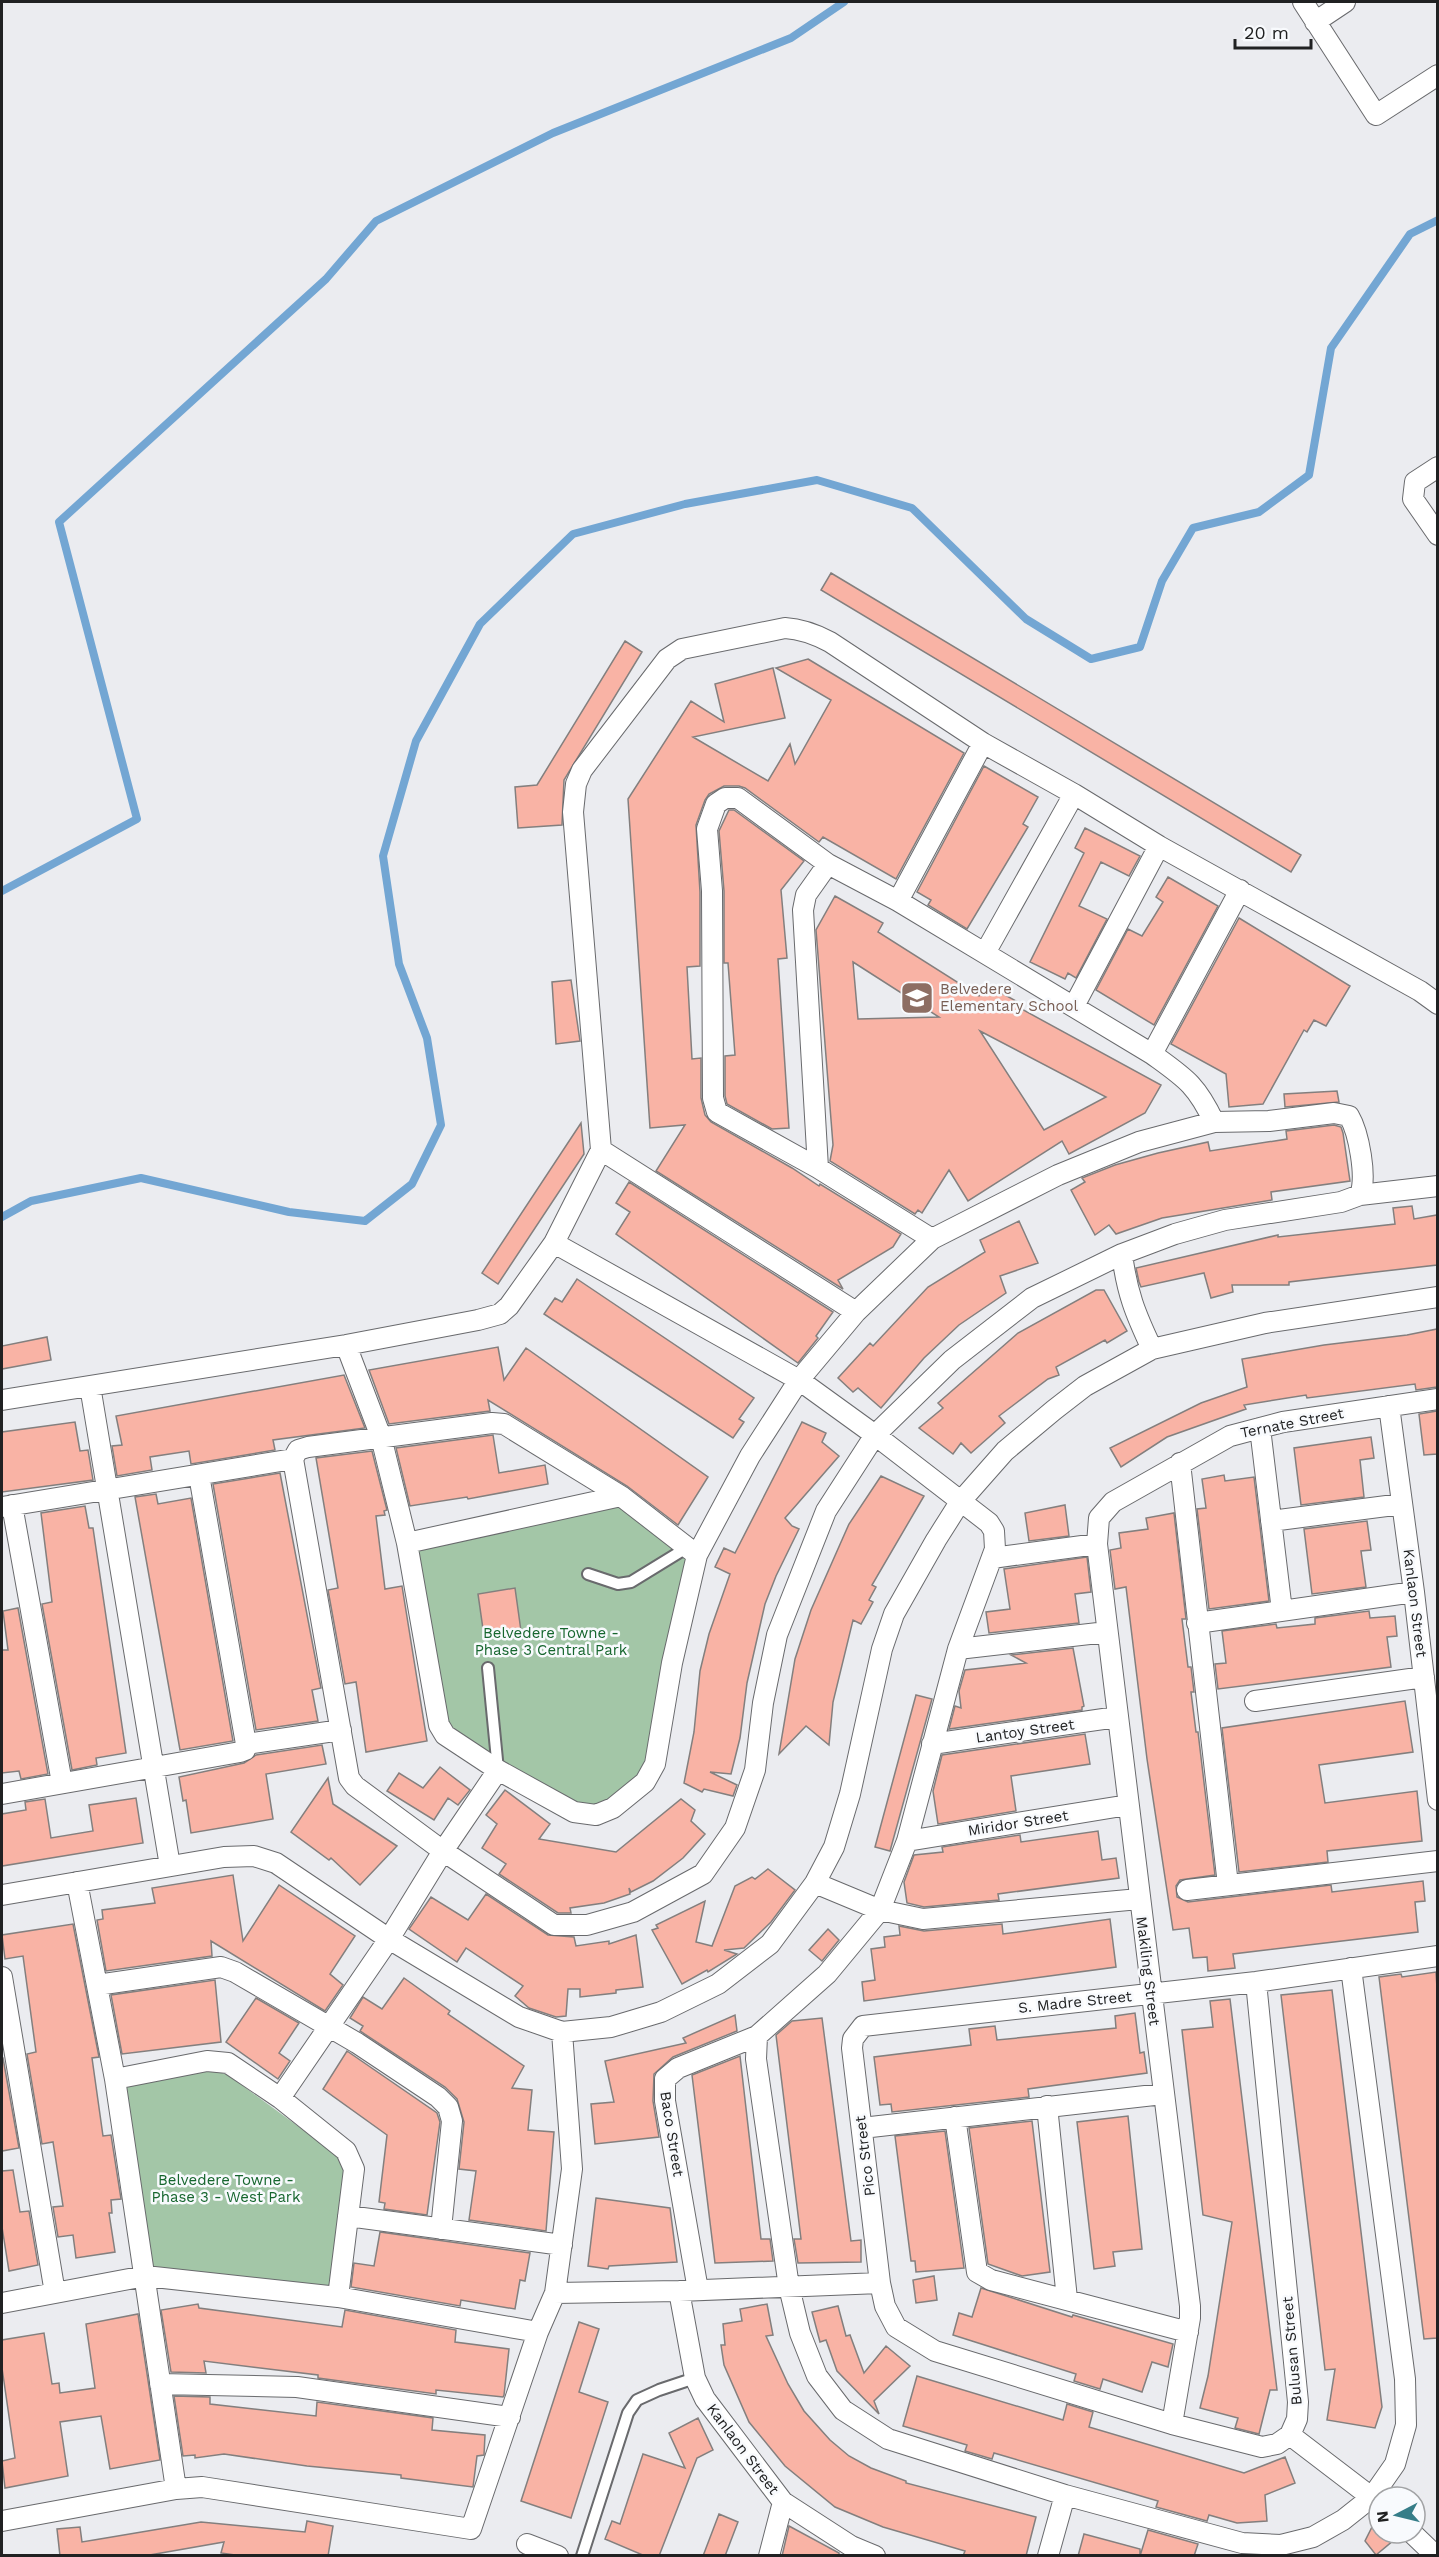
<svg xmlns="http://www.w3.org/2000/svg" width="1439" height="2557" viewBox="0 0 1439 2557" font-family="'Work Sans',sans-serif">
  <rect width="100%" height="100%" fill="#ebecf0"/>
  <!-- park -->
  <path fill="#a3c6a7" d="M621,1496L697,1555L655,1764L596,1815L445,1735L408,1549Z
    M210,2069L228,2075L336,2154L346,2171L332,2289L145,2276L116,2088Z"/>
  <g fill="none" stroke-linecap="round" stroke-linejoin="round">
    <!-- stream -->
    <path stroke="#73a6d3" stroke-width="8" d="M2,891L137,819L59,522L326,279L376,221L553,133L791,38L844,2
      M2,1217L31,1201L141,1178L289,1212L365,1221L412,1184L441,1125L427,1038L399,964L383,856L416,741L480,624L573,534L685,504L817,480L912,508L1026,619L1091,659L1140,647L1162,581L1193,528L1259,512L1309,475L1331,348L1410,234L1438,220"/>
  </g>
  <!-- building -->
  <path fill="#f9b3a5" stroke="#837f7e" stroke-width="1.5" fill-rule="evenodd" d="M831,573L1301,855L1291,872L821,590Z
    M625,641L642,652L564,780L562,825L518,828L515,787L537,785Z
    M808,659L964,753L896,879L823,837L819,842L745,788L739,786H724L709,794L705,800L696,825L700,892V966L687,967L692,1059L701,1058V1098L705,1115L711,1122L792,1168L819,1186L820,1184L901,1234L893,1247L838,1280L843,1289L656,1171L685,1125L650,1128L628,799L691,701L724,722L715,684L773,668L785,718L693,737L768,781L790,744L795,764L831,700L776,668Z
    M984,766L1038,797L1023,824L1028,827L967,929L928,905L931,900L917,892Z
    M729,810H734L804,861L781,890L787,958L778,959L789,1128L772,1129L727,1104L725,1096V1056L735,1055L728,963H724V891L719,831Z
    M1085,828L1140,856L1129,876L1101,862L1079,906L1107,919L1076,978L1068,973L1065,979L1030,962L1084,853L1075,848Z
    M1168,877L1218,906L1154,1025L1096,990L1128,929L1142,936L1163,902L1156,897Z
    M835,896L883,923L878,932L979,996L985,984L1018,1002L1016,1006L1161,1085L1145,1113L1069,1154L1062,1141L968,1201L949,1170L922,1213L918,1210L915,1214L830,1161L833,1145L816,930ZM853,962L939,1017L858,1019ZM980,1031L1106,1097L1044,1130Z
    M1239,918L1350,986L1326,1026L1314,1020L1307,1032L1304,1030L1263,1104L1229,1107L1226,1074L1171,1044Z
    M571,980L580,1041L556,1044L552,982Z
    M1337,1091L1339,1102L1285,1107L1284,1094Z
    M581,1123L584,1154L498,1284L482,1273Z
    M1334,1125L1341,1127L1343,1133L1350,1181L1271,1192L1272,1200L1162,1218L1116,1234L1109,1225L1095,1235L1071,1190L1085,1182L1082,1178L1115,1165L1158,1153L1208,1142L1210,1151L1287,1139L1286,1131Z
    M629,1182L833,1312L816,1336L818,1338L798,1363L616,1234L630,1212L616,1203Z
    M1412,1206L1414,1219L1437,1215V1265L1289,1282V1285H1232L1233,1292L1211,1298L1204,1273L1141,1287L1139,1282L1136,1268L1278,1235V1237L1395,1224L1393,1208Z
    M1019,1221L1038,1263L1000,1276L1006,1293L959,1325L924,1358L881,1408L858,1388L853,1392L838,1378L870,1343L873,1346L928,1287L985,1252L980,1240Z
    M577,1279L754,1398L739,1419L744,1422L733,1438L544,1314L555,1298L562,1302Z
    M1096,1290H1104L1127,1331L1107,1343L1105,1340L1056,1367L1059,1375L1048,1379L999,1416L1005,1423L971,1453L961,1443L953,1454L919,1428L943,1408L938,1403L1018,1333Z
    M1437,1329V1387L1416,1390L1415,1384L1307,1398L1306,1395L1244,1405L1246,1409L1167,1437L1121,1467L1110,1448L1201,1403L1247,1387L1242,1359L1324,1345L1407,1335Z
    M47,1337L51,1360L2,1369V1346Z
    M498,1347L504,1380L526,1348L708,1477L678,1525L627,1486L488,1400L490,1411L389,1424L369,1370Z
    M344,1375L365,1428L273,1440L275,1450L191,1464L189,1451L150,1457L152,1470L117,1476L112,1446L122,1445L116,1416Z
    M1437,1411V1454L1424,1455L1419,1414Z
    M75,1422L80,1451L88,1450L93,1480L2,1492V1432Z
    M802,1422L826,1433L822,1442L839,1456L785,1518L792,1526L799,1529L776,1576L765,1604L747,1683L740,1738L731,1774L710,1772L737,1785L733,1796L704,1789L702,1792L684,1783L694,1732L700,1671L709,1634L730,1574L715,1567L724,1548L735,1553Z
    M493,1435L499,1473L545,1465L548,1484L468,1499L467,1497L410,1506L396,1448Z
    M1371,1437L1374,1458L1360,1460L1364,1497L1301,1505L1294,1448Z
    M372,1451L387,1510L384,1511L385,1515L376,1516L385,1589L402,1586L427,1741L366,1752L356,1682L345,1684L328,1590L338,1588L316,1458Z
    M280,1473L321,1688L312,1690L318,1721L256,1730L213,1484Z
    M1224,1475L1225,1481L1254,1477L1269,1601L1209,1609L1197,1509L1206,1508L1202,1479Z
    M881,1476L924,1496L872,1585L876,1587L869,1600L873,1602L861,1624L853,1620L833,1702L829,1745L806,1726L779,1754L795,1659L811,1610L849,1524Z
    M156,1494L158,1504L191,1498L233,1741L180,1750L135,1497Z
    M1065,1505L1069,1536L1029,1541L1025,1513Z
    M85,1506L89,1528H93L126,1753L96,1758L97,1765L72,1770L42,1604L52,1602L41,1513Z
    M1174,1513L1186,1619H1182L1188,1667H1191L1194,1692H1191L1196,1732H1198L1215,1875L1180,1880L1176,1886L1177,1897L1188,1902L1331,1885L1332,1892L1423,1881L1425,1901L1415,1902L1418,1932L1233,1954L1235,1968L1208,1971L1207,1957L1193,1958L1189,1928L1173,1930L1147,1759L1126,1587L1115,1589L1110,1550L1121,1548L1119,1533L1148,1529L1146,1518Z
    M1367,1521L1371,1550L1361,1551L1366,1587L1312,1594L1304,1529Z
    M1087,1557L1091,1592L1075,1594L1079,1623L989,1633L986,1612L1010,1609L1004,1569Z
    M515,1588L521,1631L484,1636L478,1594Z
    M18,1608L48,1774L21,1779L19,1771L2,1773V1650H8L3,1611Z
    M1369,1611L1370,1618L1395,1616L1397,1636L1387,1637L1391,1667L1218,1689L1215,1664L1226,1663L1222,1631L1276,1624L1277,1628L1315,1624V1618Z
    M1073,1648L1084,1706L1082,1707V1710L949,1729L955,1706L961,1708L959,1691L965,1670L1026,1663L1011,1655Z
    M916,1695L932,1699L890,1851L875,1847Z
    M1405,1701L1413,1752L1319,1765L1325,1803L1417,1791L1422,1841L1327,1851L1328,1862L1239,1872L1222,1728Z
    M1085,1734L1090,1764L1011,1776L1016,1811L938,1824L933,1791L942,1755Z
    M322,1745L326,1764L266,1774L273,1819L191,1833L186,1800L183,1801L179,1777L244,1763L256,1755Z
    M440,1767L470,1790L458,1805L448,1798L434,1820L387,1791L399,1773L423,1788Z
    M328,1778L333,1804L397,1846L360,1885L331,1858L329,1860L291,1832Z
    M505,1790L550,1824L539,1839L616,1852L681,1799L695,1810L691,1821L705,1834L683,1858L653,1881L631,1892L629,1888L630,1894L604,1903L570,1908L571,1913H558L499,1874L506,1864L482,1848L497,1824L486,1815Z
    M136,1798L143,1843L2,1866V1814L26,1810L25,1802L45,1799L51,1838L93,1831L89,1805Z
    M1098,1831L1102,1860L1116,1858L1119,1878L998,1894L999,1900L924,1907L907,1903L904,1882L914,1855L943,1852L942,1847L1020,1835L1021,1842Z
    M768,1869L795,1890L771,1922L744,1948L724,1950L737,1954L708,1972L707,1970L682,1984L652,1930L658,1928L656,1925L705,1901L696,1942L712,1946L735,1886L752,1877L755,1879Z
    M233,1875L243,1941L279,1885L355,1936L330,1974L343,1985L325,2011L211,1941L212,1956L106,1971L97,1920L103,1919L102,1910L155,1903L152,1888Z
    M486,1894L548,1935L574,1937L576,1946L609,1941V1944L636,1935L643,1987L616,1990V1993L580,1997V1989H568L566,2016L556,2017L529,2008L515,1996L523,1986L466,1948L457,1962L409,1929L431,1897L468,1920Z
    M1110,1919L1116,1967L864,2001L862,1982L875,1980L871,1949L885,1947L884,1937L900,1935L899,1926L924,1931L1002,1924L1003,1934Z
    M73,1924L99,2057L92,2058L103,2136L111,2135L121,2199L111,2200L112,2213H109L115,2252L76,2258L73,2235L58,2237L53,2207L63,2206L53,2142L42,2144L27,2054L36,2052L23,1956L5,1959L2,1935Z
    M828,1929L839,1940L822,1961L809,1950Z
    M1436,1972L1437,1988V2338L1424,2339L1379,1977L1401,1974L1402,1977Z
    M404,1978L450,2011L448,2014L524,2066L512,2088L532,2090L528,2130L554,2132L546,2231L469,2220L476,2171L459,2169L464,2122L457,2099L445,2087L360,2031L363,2026L350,2018L363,1997L382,2009Z
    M215,1980L221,2042L122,2054L111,1995Z
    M1332,1990L1382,2407L1375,2428L1327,2420L1335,2369L1325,2370L1281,1995Z
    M256,1998L299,2023L279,2053L290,2061L278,2079L226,2042Z
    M1230,1999L1277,2390H1270L1259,2434L1235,2428L1238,2418L1200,2408L1208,2376L1232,2222L1203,2215L1182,2030L1213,2027L1210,2001Z
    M1135,2013L1140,2053L1144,2052L1147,2073L1028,2089L1029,2097L892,2112L891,2104L880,2105L874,2057L971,2045L969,2029L995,2026L997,2040L1116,2028L1115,2016Z
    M735,2015L737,2031L673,2057L654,2074L653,2101L659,2137L595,2144L591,2104L614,2102L605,2061L686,2043L683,2038Z
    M822,2018L851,2241L861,2240V2262L798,2263L794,2239H801L776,2035L792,2021Z
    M347,2051L437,2113L440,2122L427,2215L384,2209L385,2203L379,2202L387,2135L323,2089Z
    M740,2056L761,2239H770L773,2261L715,2263L692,2075Z
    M2,2058H3L19,2148L2,2151Z
    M1128,2116L1142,2249L1113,2252L1115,2266L1094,2269L1077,2122Z
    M1032,2121L1050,2272L1022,2276L988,2264L969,2128Z
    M945,2131L964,2268L916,2272L915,2261H911L895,2136Z
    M13,2170L20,2212L29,2211L38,2265L9,2271L2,2227V2171Z
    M596,2198L670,2208L677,2262L609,2266L608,2269L588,2266Z
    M380,2232L530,2253L525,2281L520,2280L515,2309L461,2300L460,2306L351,2287L354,2263L374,2266Z
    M934,2276L937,2300L916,2303L913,2280Z
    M981,2288L1072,2317L1073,2315L1173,2344L1168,2367L1152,2362L1142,2392L1103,2379L1100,2389L1074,2381L1076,2374L953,2335L959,2313L972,2317Z
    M198,2304L199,2308L342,2327L345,2310L456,2330L455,2342L509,2349L504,2395L503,2397L436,2390V2394L318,2378V2375L204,2361L206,2373L171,2372L161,2310Z
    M767,2304L773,2335L766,2336L788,2384L804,2411L830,2440L849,2456L871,2468L906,2481V2483L1036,2517L1026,2556H963L965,2551L883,2527L835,2507L785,2466L749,2422L724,2365L721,2345H725L723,2324L742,2321L740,2309Z
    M838,2306L846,2336L850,2335L864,2373L886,2346L910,2366L874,2401L879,2414L837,2371L826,2340L820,2342L812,2312Z
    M138,2314L160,2460L110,2469L101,2416L60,2422L68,2476L5,2488L2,2461L15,2458L2,2368V2340L44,2333L52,2384L59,2383L60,2393L95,2388L86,2324Z
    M579,2322L599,2329L579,2392L608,2402L571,2518L521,2501Z
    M917,2376L1063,2420L1067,2404L1093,2412L1089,2427L1244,2473L1285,2457L1295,2483L1265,2495L1267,2521L1237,2523L1209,2515L1207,2521L1156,2507L1158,2501L994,2453L992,2459L965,2451L967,2445L903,2426Z
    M174,2396L210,2397V2404L316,2416L317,2402L433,2418L432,2430L485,2435L484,2455L477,2456L473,2487L401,2478V2475L307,2466L224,2454L195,2458V2455L183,2456Z
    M698,2418L713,2450L697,2458L659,2556H645L605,2539L612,2521L620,2524L643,2454L685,2468L669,2433Z
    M719,2514L738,2522L725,2556H703Z
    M1377,2517L1379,2520V2533H1389L1394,2540L1376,2555L1365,2541Z
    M307,2521L333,2526L328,2556H242L221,2553L224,2542L144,2556H60L57,2529L80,2527L82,2542L201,2522L305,2532Z
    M789,2526L839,2553V2556H782Z
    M1148,2530L1198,2544L1194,2556H1140Z
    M1084,2534L1140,2549V2556H1078Z"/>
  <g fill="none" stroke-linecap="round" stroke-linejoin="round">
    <defs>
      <path id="lane" d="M588,1574L618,1584L631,1582L688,1547
        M488,1668L498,1770
        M582,2556L628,2413L637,2400L659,2390L695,2378"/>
      <path id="street" d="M1303,2L1376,115L1438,75
        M1315,22L1345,2
        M1438,467L1415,482L1413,499L1438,535
        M898,901L983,743
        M985,953L1074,794
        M1074,1006L1159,846
        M1152,1054L1240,890
        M1214,1122L1269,1121L1334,1113L1349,1116C1359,1133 1367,1177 1360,1195
        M601,1150L856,1312
        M818,1168L717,1112L713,1098L712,891L707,829L716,804L725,798H738L828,864
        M554,1243L799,1380L875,1435L989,1523L994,1531L995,1549L958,1649L907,1841L880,1910L827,1974L757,2036L678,2068L665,2079V2101L698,2290
        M346,1345L381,1437L407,1543L439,1725L445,1735L498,1770L574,1812L596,1815L613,1808L645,1782L655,1764L672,1663L697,1555L621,1496L407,1543
        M1152,1349C1135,1313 1127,1293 1122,1254L1175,1234L1225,1220L1341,1202L1360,1195L1438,1186
        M90,1386L170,1866
        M2,1400L346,1345L478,1320L500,1314L509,1306L554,1243L601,1150L573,812L576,784L582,770L667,659L682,649L785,628C802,629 815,634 830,642L983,743L1074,794L1159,846L1420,991L1438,1004
        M1389,1406L1414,1592L1438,1800
        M1260,1428L1282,1611
        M1180,1463L1228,1885
        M621,1496L504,1424L492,1423L308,1447L298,1450L293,1459L349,1778L355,1786L443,1851L554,1925H587L633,1912L703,1874L735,1828L755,1770L763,1703L777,1635L826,1511L875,1435L952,1360L1032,1298L1122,1254
        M12,1505L62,1783
        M2,1507L293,1459
        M1271,1521L1402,1504
        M697,1555L750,1456L799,1380L856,1312L932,1239L1058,1175L1139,1142L1214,1122C1196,1084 1185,1078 1152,1054L898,901L828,864L806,895L803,910L818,1168L932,1239
        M992,1558L1097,1544
        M1197,1623L1414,1592
        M958,1649L1107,1632
        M1255,1701L1424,1677
        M246,1744L341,1730
        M932,1744L1117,1717
        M2,1794L240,1752L245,1750L246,1744L199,1475
        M907,1841L1128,1805
        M77,1882L115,2079
        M815,1883L880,1910L923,1919L1139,1899
        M1187,1890L1438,1861
        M2,1895L224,1857L254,1856L276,1863L389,1939L519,2017L562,2032L611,2027L661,2012L718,1984L770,1944L815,1883L834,1847L850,1794L882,1649L894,1614L936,1540L960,1502L1005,1451L1054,1410L1085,1386L1152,1349L1265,1323L1438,1297
        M2,1977L55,2293
        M1256,1982L1298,2402L1297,2419L1290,2435L1277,2444L1262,2447L1172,2424L935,2351L896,2327L885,2306L880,2283L852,2048L853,2039L863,2026L1256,1982L1438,1956
        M97,1985L221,1967L235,1972L357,2043L438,2097L448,2107L452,2121L441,2229
        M757,2036L756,2059L789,2287L800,2333L817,2376L843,2410L888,2439L1065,2495L1242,2543L1281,2545L1313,2537L1343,2520L1372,2497L1395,2464L1406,2425L1405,2379L1351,1968
        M280,2098L389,1939L443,1851L498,1770
        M1047,2106L1067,2299
        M955,2117L977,2272L991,2280L1188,2332
        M862,2128L1163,2094
        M348,2216L562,2245
        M679,2291L695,2378L705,2399L783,2502L851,2546L875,2556
        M555,2293L679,2291L880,2283
        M338,2297L538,2332
        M2,2303L145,2276L338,2297L354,2169L346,2151L280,2098L228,2063L207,2061L115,2079L176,2489
        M160,2384L297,2387L510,2417
        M1172,2424L1190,2318V2306L1097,1544L1099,1518L1113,1502L1230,1436L1283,1422L1438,1399
        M1290,2435L1379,2503
        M2,2521L176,2489L202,2487L471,2529L538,2332L555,2293L572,2169L562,2032
        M1412,2533L1436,2556
        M527,2544L558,2556
        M769,2556L783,2502
        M1048,2556L1065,2495"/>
    </defs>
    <!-- lane casing -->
    <use href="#lane" stroke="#696a6d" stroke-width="14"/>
    <!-- street casing -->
    <use href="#street" stroke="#696a6d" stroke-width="22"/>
    <!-- lane -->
    <use href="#lane" stroke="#fff" stroke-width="10"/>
    <!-- street -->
    <use href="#street" stroke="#fff" stroke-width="20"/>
  </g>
  <!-- icons -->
  <defs>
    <symbol id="school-square" viewBox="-11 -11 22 22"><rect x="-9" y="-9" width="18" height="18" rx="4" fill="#8d6e63" stroke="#f8fafd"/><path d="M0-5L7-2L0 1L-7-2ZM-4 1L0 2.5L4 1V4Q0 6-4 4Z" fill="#fff"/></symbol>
  </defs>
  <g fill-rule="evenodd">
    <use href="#school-square" x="898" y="979" width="38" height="38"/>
  </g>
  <g text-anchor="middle" stroke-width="5" stroke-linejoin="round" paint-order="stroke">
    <!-- education labels -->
    <g font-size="15" fill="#785e54" stroke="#f8fafd" text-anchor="start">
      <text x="940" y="994">Belvedere<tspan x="940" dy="17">Elementary School</tspan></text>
    </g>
    <!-- street labels -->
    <g font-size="15" fill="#202122" stroke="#f8fafd">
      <text transform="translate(1292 1423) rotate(-11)" y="5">Ternate Street</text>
      <text transform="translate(1415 1603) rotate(83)" y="5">Kanlaon Street</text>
      <text transform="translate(1025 1731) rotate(-8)" y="5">Lantoy Street</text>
      <text transform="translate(1018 1823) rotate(-9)" y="5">Miridor Street</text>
      <text transform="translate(1148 1971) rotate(83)" y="5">Makiling Street</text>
      <text transform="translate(1075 2002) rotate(-6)" y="5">S. Madre Street</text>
      <text transform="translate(672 2134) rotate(81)" y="5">Baco Street</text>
      <text transform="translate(865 2156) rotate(-97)" y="5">Pico Street</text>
      <text transform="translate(1292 2351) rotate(-95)" y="5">Bulusan Street</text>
      <text transform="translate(743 2449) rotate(53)" y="5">Kanlaon Street</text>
    </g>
    <!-- park labels -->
    <g font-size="15" fill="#16662e" stroke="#f8fafd">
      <text x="551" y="1638">Belvedere Towne -<tspan x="551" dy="17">Phase 3 Central Park</tspan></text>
      <text x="226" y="2185">Belvedere Towne -<tspan x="226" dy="17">Phase 3 - West Park</tspan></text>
    </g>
  </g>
  <!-- border -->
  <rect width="1439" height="2557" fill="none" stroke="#202122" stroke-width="6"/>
  <!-- north arrow -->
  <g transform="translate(1397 2515) rotate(263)"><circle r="28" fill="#f8fafd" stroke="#a2a3a5" stroke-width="1.5"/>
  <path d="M0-4.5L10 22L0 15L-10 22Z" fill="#367d88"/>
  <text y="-9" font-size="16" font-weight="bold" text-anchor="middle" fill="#202122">N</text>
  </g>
  <!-- scale -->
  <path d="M1235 39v9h76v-9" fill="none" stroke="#202122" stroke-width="3"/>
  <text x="1244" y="39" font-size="18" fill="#202122" stroke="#f8fafd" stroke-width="4.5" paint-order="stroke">20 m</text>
</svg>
